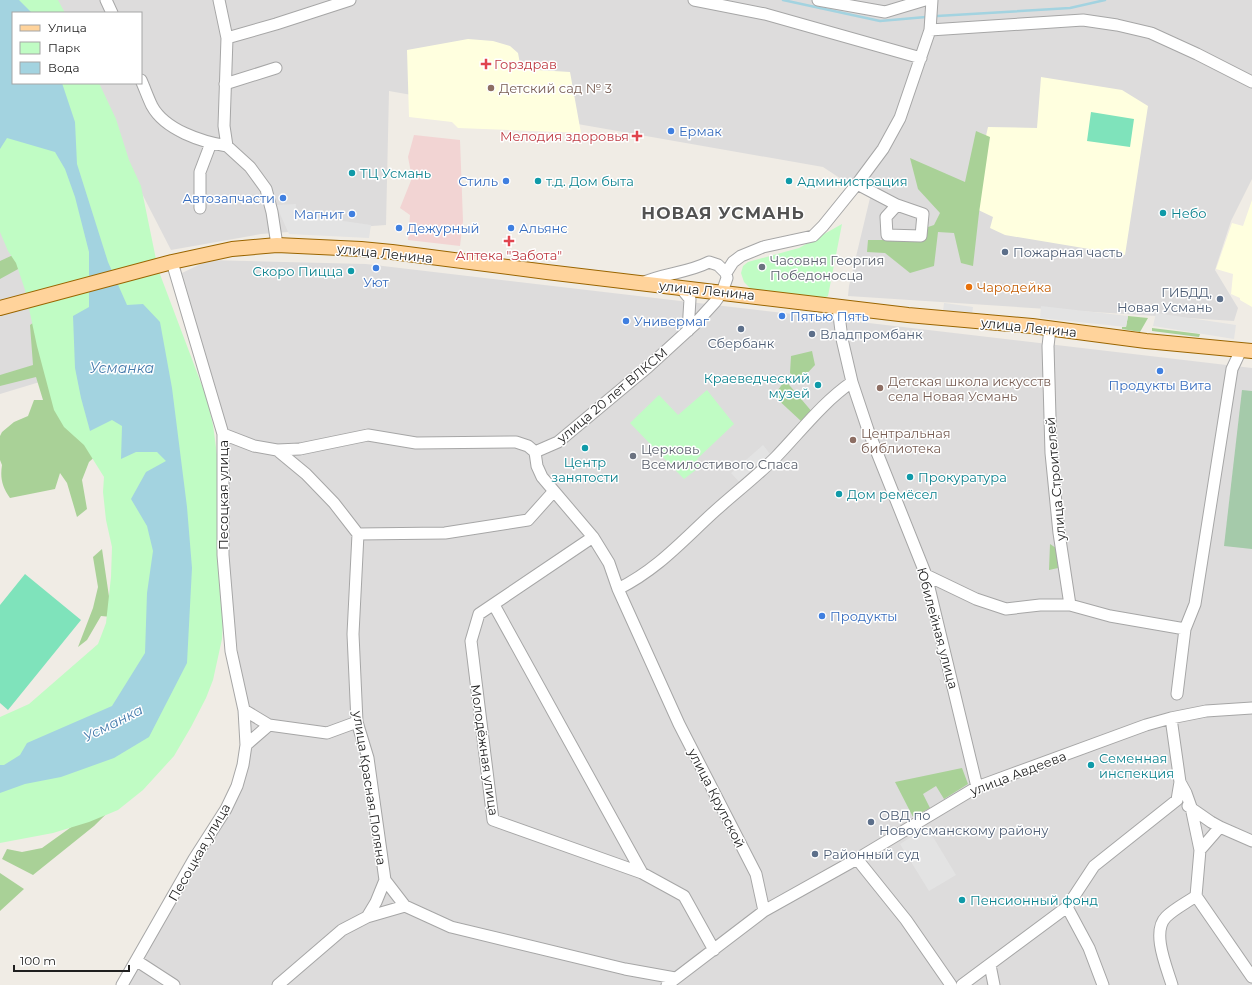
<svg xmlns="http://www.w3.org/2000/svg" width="1252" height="985" viewBox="0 0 1252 985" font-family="Montserrat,sans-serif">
  <rect width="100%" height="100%" fill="#f0ece5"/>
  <!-- residential -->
  <path fill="#dddcdc" d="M41,0H1252V179L1231,221L1215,270L1238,308L1234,321L848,296L849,286L870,198L823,167L389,91L386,225L261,234L171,250L85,83H141V13H48Z
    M0,216L22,248L43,381L0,394Z
    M209,260L366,264L1252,368V985H123L246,778L243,695L228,570L223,427L182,273Z"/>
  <!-- commercial -->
  <path fill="#f2d4d3" d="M414,135L460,140L463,221L460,246L408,240L410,215L400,208L412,178L408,157Z"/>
  <!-- education -->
  <path fill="#ffffdf" d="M468,39L493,41L510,46L518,53L521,69L570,72L581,133L458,128L452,122L409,117L407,50Z
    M1041,77L1122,90L1148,106L1125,255L1005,235L990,228L993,217L970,206L988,127L1037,128Z
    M1252,200V307L1240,300V298L1231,294L1233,274L1216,269L1232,223L1243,226Z"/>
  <!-- forest -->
  <path fill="#a9d197" d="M976,131L990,137L979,213L973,266L961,263L954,233L938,232L934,266L910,273L885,253L867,252L868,240H922L925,228L934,225L940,213L918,189L910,158L965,182Z
    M13,255L20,268L0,279V261Z
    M47,313L102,450L89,462L82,480L87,509L77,517L67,483L60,473L55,489L10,498C2,487 0,478 2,465L0,460V436L2,432L14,422L28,416L34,400H43L36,377L0,386V375L33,365L30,325Z
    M1128,316L1148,318L1140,332L1122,329V327H1126Z
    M1152,328L1200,334L1199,337L1152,331Z
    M812,351L815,365L799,382L790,373L791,356Z
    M785,380L813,413L802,422L774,396Z
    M1050,544L1056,548L1058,568L1049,570Z
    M102,549L112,617L101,616L87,640L78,647L93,608L98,587L93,557Z
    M962,768L968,784L944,799L936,786L923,794L930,808L913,817L895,782Z
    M150,771L94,826L33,875L2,859L7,849L22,852L42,848L88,815L0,798Z
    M0,873L24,889L0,911Z"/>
  <!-- cemetery -->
  <path fill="#a5caaa" d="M1242,390L1252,391V549L1224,546Z"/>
  <!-- park -->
  <path fill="#c0fcc4" d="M0,0H58L65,13H13V83H99L116,119L129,160L141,186L158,269L207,399L213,425L217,455L220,519L224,603L222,639L213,680L206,698L191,727L174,756L143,790L118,810L89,822L53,833L0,843V717L29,704L98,644L106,623L111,577L112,547L106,520L103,492L104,477L84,445L64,427L54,410L37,346L25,290L16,263L8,251L0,232Z
    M842,224L828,296L824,298L751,289L744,282L741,273L743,266L748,262L799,248Z
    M707,390L734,424L697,459L701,466L684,479L630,423L659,395L678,415Z"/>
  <!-- pitch -->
  <path fill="#7fe3bb" d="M1091,112L1134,119L1130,147L1087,141Z
    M25,574L81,620L8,710L0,703V605Z"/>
  <!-- parking -->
  <path fill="#e3e3e3" d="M296,204L295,214L371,225L369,238L289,234L276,205Z
    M944,303L973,307L972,315L943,311Z
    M1041,306L1128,316L1126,327L1040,318Z
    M1156,313L1236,325L1234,339L1153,326Z
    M763,445L774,459L743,486L731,473Z
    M927,827L956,875L929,891L900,844Z"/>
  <!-- water -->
  <path fill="#a3d3e0" d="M0,0H19L32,13H13V83H62L75,122L77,164L108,262L127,305L143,304L160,322L172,388L187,507L192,568L187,663L149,737L114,758L61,777L25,784L0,793V765H4L20,755L27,743L112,706L145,653L147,593L153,551L147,526L131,499L146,472L166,461L157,452H136L121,459L122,426L112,420L90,431L81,398L75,368L73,316L89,307V252L75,197L65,169L55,152L7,138L0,149Z"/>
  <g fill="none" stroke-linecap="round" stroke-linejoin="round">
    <!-- stream -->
    <path stroke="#a3d3e0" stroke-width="2.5" d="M783,0L880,21L926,17
      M937,16L1070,8L1105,0"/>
    <defs>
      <path id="minor" d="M106,0L112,13
        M219,0L227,38L224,126L227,146L250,167L266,189L272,212L277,245
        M694,0L765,14L921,58
        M818,0L885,12L925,0
        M930,30L1083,20L1117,25L1151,33L1197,54L1252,82
        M227,38L276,24L350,0
        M141,80C145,89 148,98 152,106C165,130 202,142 227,146
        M225,84L276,68
        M857,184L897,205L886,217L887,235L921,236L923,214L897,205
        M200,208V172L211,143
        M642,283C664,273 688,273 709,262L718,265L726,273
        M680,287L690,299L688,331
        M838,307L842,339L852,382L868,430L926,575L977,787
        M1050,329L1048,346L1051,453L1059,533L1070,605
        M223,434L254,446L277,450L300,449L368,435L416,443L516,442L528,446L535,452
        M277,450L306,474L334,503L358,534L445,533L528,520L554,491
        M535,452L558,442L648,367L694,325L715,302L722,292L727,278L726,273L733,262L741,256L763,247L813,236L823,226L857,184L883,149L900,118L930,30L932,0
        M535,452L537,466L542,477L593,537L609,563L618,589L679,724L756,874L764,911
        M593,537L479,614L471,641L493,820L642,873
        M926,575L976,599L1006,609L1040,605H1070L1110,616L1185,629
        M618,589C658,569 682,541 715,511C735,493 757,476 776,457C801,431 823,402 852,382
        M494,605L642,873L684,896L714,950
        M1177,694L1185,629L1195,604L1232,369L1241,350
        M244,710L269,725L327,733L357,722
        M1171,718L1180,782L1186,793L1191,807L1200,850L1196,896L1252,977
        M246,745L269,725
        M1188,806L1211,822L1220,827
        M1200,850L1220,827L1252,841
        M857,859L906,920L951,985
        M385,880L405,906
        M1067,907L1089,948L1103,985
        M367,917L405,906L451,927L625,969L675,978
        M137,961L174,985
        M990,965L994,985
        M122,985L194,859L226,809L237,786L243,765L246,745L244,710L231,651L223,555V434L172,262
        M278,985L342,930L367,917L376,902L385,880L368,758L357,722L353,634L358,534
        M667,985L764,911L857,859L977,787L1146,725L1171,718L1206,711L1252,708
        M962,985L1067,907L1094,866L1177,800L1180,782
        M1172,985C1167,968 1151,932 1166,917C1174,909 1186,903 1196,896"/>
      <path id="major" d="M0,308L172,262L232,249L277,245L361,249L392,252L547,272L908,315L1032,326L1146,341L1252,351"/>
    </defs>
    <!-- minor casing -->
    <use href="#minor" stroke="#a6a6a6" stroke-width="13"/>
    <!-- major casing -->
    <use href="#major" stroke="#9a6500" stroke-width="16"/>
    <!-- minor -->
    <use href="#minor" stroke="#fff" stroke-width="11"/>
    <!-- major -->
    <use href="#major" stroke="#ffd39b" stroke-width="14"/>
  </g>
  <!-- markers -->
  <g fill="#e0444e" stroke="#fff" stroke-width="1.5">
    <path d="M484 58h4v4h4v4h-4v4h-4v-4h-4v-4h4z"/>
    <path d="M635 130h4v4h4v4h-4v4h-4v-4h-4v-4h4z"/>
    <path d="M507 235h4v4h4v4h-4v4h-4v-4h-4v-4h4z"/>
  </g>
  <g fill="#8d6e63" stroke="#fff" stroke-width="1.5">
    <circle cx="491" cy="88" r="4"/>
    <circle cx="880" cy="388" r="4"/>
    <circle cx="853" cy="440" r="4"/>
  </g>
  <g fill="#3f7fe0" stroke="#fff" stroke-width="1.5">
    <circle cx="671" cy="131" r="4"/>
    <circle cx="506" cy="181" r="4"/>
    <circle cx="283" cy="198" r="4"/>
    <circle cx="352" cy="214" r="4"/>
    <circle cx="399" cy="228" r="4"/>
    <circle cx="511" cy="228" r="4"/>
    <circle cx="376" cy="268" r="4"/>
    <circle cx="782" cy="316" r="4"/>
    <circle cx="626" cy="321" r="4"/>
    <circle cx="1160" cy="371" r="4"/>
    <circle cx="822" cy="616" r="4"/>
  </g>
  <g fill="#0f9aa8" stroke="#fff" stroke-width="1.5">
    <circle cx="352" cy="173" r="4"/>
    <circle cx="538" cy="181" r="4"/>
    <circle cx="789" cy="181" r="4"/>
    <circle cx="1163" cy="213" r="4"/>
    <circle cx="351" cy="271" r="4"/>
    <circle cx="818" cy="385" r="4"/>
    <circle cx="585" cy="448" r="4"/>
    <circle cx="910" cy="477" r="4"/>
    <circle cx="839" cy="494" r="4"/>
    <circle cx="1091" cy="765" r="4"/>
    <circle cx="962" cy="900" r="4"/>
  </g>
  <g fill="#5c6f8a" stroke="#fff" stroke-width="1.5">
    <circle cx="1005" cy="252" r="4"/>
    <circle cx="1220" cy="299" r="4"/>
    <circle cx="741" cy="329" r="4"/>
    <circle cx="812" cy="334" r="4"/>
    <circle cx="871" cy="822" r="4"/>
    <circle cx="815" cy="854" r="4"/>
  </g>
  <g fill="#6b7280" stroke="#fff" stroke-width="1.5">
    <circle cx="762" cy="267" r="4"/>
    <circle cx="633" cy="456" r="4"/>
  </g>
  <circle fill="#e8710a" stroke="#fff" stroke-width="1.5" cx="969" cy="287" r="4"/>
  <g text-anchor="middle" stroke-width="3" stroke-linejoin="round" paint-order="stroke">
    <!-- health labels -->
    <g font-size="13" fill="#be3a42" stroke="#fff" text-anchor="start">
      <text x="494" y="69">Горздрав</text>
      <text x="629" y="141" text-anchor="end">Мелодия здоровья</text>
      <text x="509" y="260" text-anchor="middle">Аптека "Забота"</text>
    </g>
    <!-- education labels -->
    <g font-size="13" fill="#785e54" stroke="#fff" text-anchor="start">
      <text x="499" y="93">Детский сад № 3</text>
      <text x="888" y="386">Детская школа искусств<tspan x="888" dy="15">села Новая Усмань</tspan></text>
      <text x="861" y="438">Центральная<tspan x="861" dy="15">библиотека</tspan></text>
    </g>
    <!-- shop labels -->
    <g font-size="13" fill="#366cbe" stroke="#fff" text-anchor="start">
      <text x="679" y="136">Ермак</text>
      <text x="498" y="186" text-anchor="end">Стиль</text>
      <text x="275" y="203" text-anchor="end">Автозапчасти</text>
      <text x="344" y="219" text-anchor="end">Магнит</text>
      <text x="407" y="233">Дежурный</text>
      <text x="519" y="233">Альянс</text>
      <text x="376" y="287" text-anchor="middle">Уют</text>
      <text x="790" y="321">Пятью Пять</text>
      <text x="634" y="326">Универмаг</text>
      <text x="1160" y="390" text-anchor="middle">Продукты Вита</text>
      <text x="830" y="621">Продукты</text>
    </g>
    <!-- culture labels -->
    <g font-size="13" fill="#0d838f" stroke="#fff" text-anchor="start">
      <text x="360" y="178">ТЦ Усмань</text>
      <text x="546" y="186">т.д. Дом быта</text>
      <text x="797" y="186">Администрация</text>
      <text x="1171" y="218">Небо</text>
      <text x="343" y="276" text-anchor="end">Скоро Пицца</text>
      <text x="810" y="383" text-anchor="end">Краеведческий<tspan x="810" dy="15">музей</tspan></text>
      <text x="585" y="467" text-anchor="middle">Центр<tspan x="585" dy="15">занятости</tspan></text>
      <text x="918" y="482">Прокуратура</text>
      <text x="847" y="499">Дом ремёсел</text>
      <text x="1099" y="763">Семенная<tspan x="1099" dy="15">инспекция</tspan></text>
      <text x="970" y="905">Пенсионный фонд</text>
    </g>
    <!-- service labels -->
    <g font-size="13" fill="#4e5e75" stroke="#fff" text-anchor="start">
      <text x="1013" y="257">Пожарная часть</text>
      <text x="1212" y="297" text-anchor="end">ГИБДД,<tspan x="1212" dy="15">Новая Усмань</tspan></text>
      <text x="820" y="339">Владпромбанк</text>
      <text x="741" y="348" text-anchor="middle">Сбербанк</text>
      <text x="879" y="820">ОВД по<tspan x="879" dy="15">Новоусманскому району</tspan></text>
      <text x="823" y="859">Районный суд</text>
    </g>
    <!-- street labels -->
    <g font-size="13" fill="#1f1f1f" stroke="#fff">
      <text transform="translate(385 253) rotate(6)" y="5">улица Ленина</text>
      <text transform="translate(707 290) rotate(6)" y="5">улица Ленина</text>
      <text transform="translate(1029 327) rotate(6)" y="5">улица Ленина</text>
      <text transform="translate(612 395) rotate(-40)" y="5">улица 20 лет ВЛКСМ</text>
      <text transform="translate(1055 479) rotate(-95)" y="5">улица Строителей</text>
      <text transform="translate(223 495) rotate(-90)" y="5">Песоцкая улица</text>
      <text transform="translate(938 628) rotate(75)" y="5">Юбилейная улица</text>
      <text transform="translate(485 750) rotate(82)" y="5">Молодёжная улица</text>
      <text transform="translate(1018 773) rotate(-21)" y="5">улица Авдеева</text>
      <text transform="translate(370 788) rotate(81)" y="5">улица Красная Поляна</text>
      <text transform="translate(717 798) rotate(63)" y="5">улица Крупской</text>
      <text transform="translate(199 852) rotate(-60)" y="5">Песоцкая улица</text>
    </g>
    <!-- worship labels -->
    <g font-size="13" fill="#5b616d" stroke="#fff" text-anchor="start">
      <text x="770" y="265">Часовня Георгия<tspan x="770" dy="15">Победоносца</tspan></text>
      <text x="641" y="454">Церковь<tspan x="641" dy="15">Всемилостивого Спаса</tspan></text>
    </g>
    <!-- food labels -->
    <g font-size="13" fill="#c56008" stroke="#fff" text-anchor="start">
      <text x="977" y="292">Чародейка</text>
    </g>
    <!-- water labels -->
    <g font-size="14" font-style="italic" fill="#4379ab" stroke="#fff">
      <text x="122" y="373">Усманка</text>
      <text transform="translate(113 723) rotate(-27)" y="5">Усманка</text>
    </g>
    <!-- district labels -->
    <g font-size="17" font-weight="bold" letter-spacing="1" fill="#525252" stroke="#fff">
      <text x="723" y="219">НОВАЯ УСМАНЬ</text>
    </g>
  </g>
  <!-- legend -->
  <rect x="12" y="12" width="130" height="72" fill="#ffffff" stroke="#a5a5a5"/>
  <rect x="20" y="25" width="20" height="6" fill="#ffd39b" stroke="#a5a5a5"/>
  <text x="48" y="32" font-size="12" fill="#1f1f1f">Улица</text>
  <rect x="20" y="42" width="20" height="12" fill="#c0fcc4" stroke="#a5a5a5"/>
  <text x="48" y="52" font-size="12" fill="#1f1f1f">Парк</text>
  <rect x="20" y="62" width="20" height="12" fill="#a3d3e0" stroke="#a5a5a5"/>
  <text x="48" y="72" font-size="12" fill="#1f1f1f">Вода</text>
  <!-- scale -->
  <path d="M14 965v6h115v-6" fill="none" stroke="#1f1f1f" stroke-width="2"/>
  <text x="20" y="965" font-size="12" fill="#1f1f1f" stroke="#ffffff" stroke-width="3" paint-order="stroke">100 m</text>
</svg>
